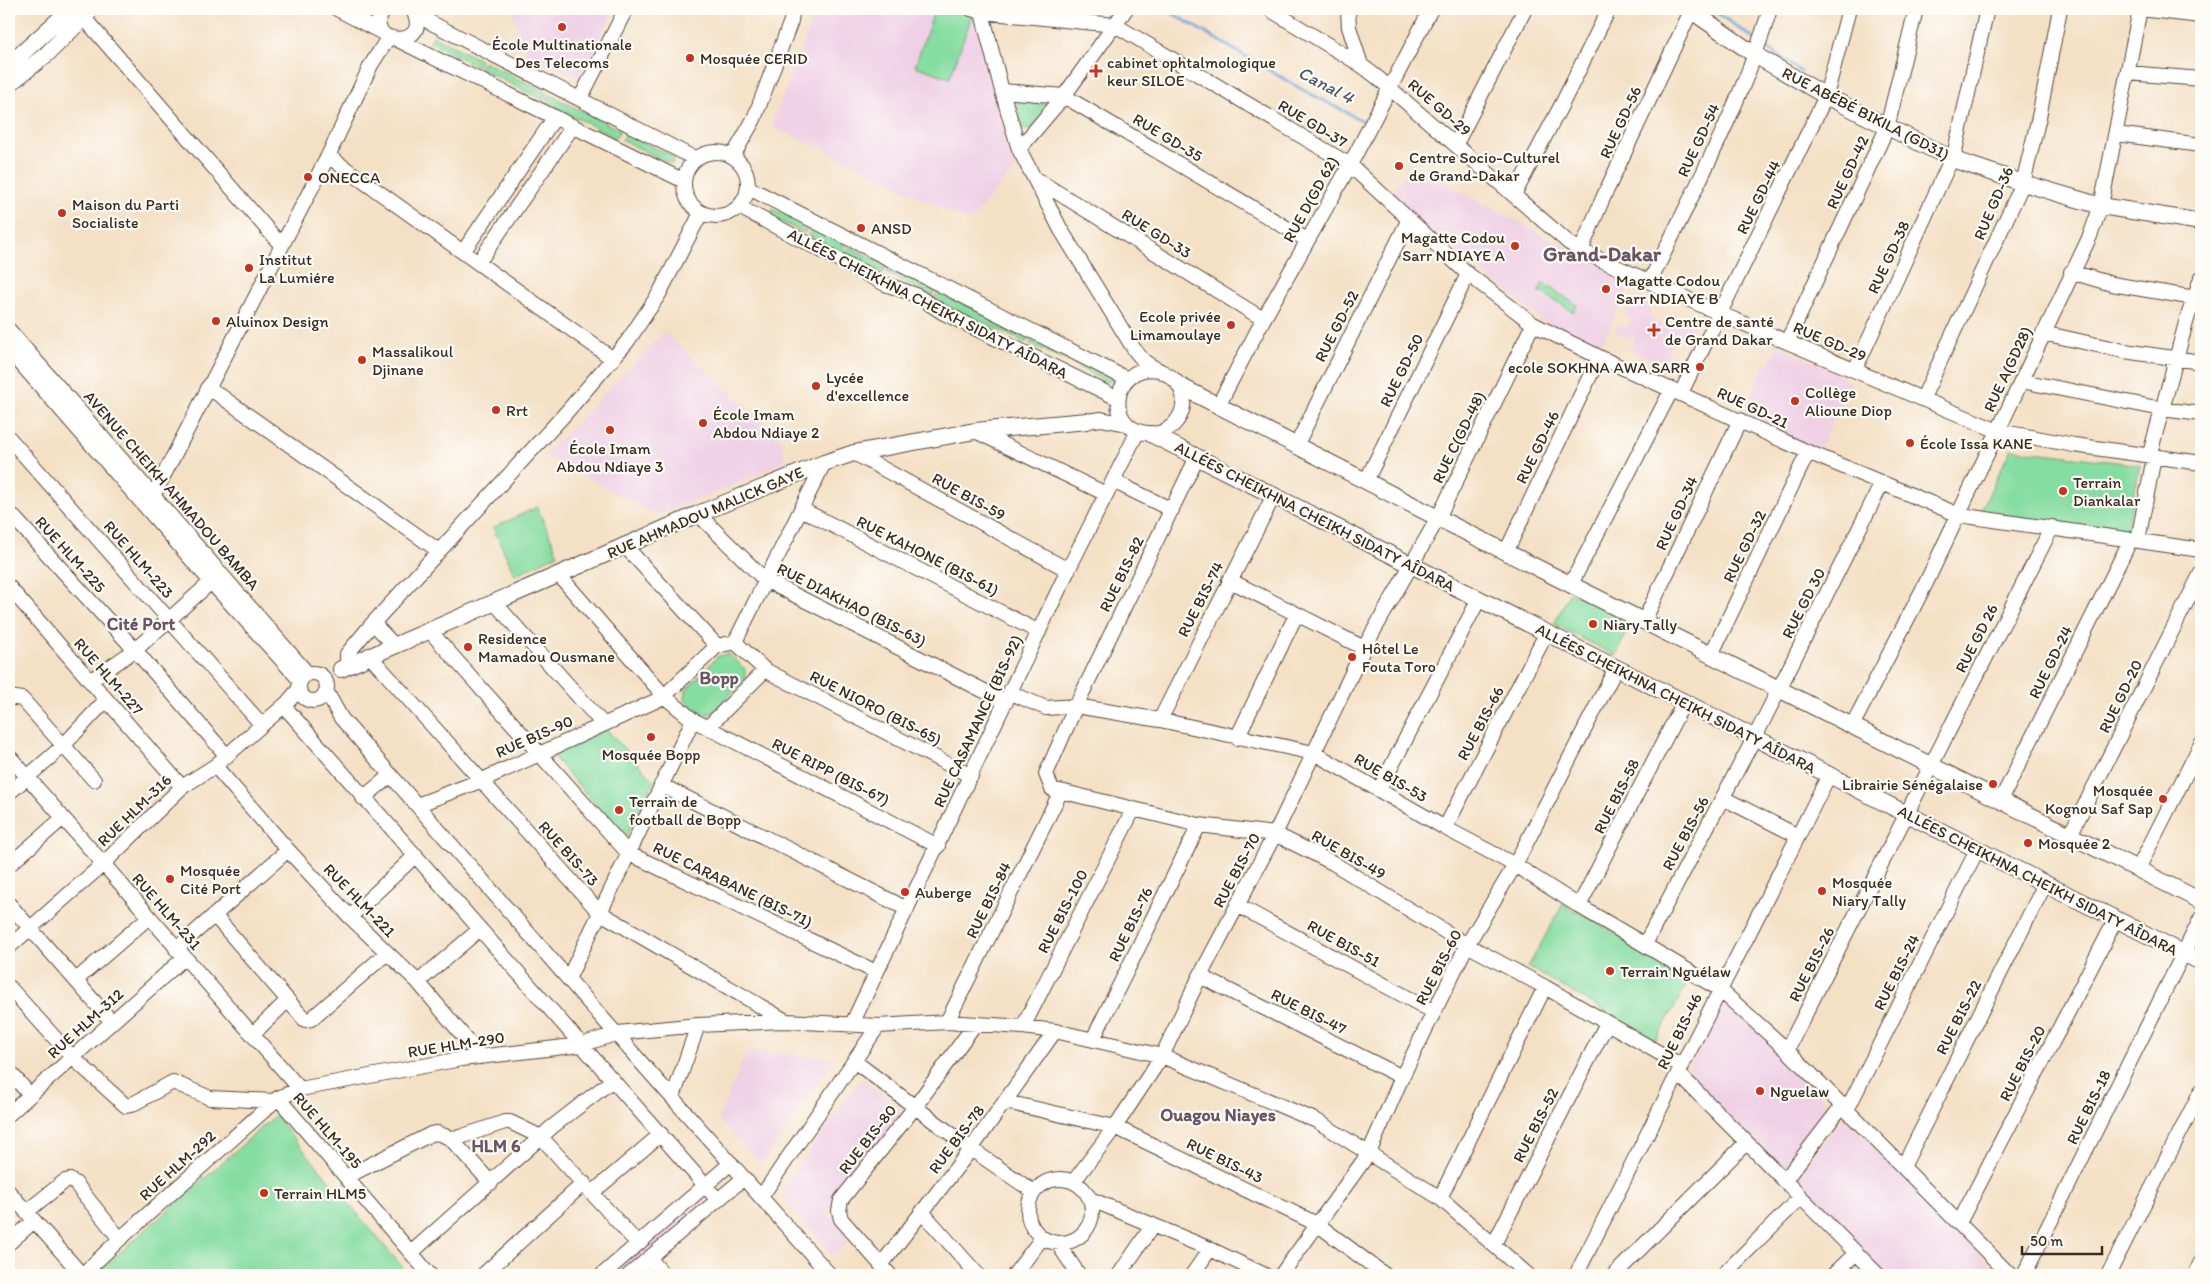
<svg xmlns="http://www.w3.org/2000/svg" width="2210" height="1284" viewBox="0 0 2210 1284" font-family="Itim,sans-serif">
  <rect width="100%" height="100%" fill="#fdfcf7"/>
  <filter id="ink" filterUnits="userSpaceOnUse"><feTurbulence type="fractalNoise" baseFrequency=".02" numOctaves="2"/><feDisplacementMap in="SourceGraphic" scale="10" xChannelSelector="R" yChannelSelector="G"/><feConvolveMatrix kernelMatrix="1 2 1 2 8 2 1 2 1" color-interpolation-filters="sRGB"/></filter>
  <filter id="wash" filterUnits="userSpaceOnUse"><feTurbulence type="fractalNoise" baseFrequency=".0096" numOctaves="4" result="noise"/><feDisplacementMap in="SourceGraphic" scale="20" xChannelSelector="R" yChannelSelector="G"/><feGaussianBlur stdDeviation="1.12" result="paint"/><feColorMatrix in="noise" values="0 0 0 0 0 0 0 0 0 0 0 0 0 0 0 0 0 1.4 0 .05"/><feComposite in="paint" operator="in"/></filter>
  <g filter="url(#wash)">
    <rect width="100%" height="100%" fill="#f4e0c5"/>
    <!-- built -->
    <path fill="#f0d0e5" d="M511,9H615L580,79L526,52Z
      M817,9H977L993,90L1017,166L969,222L853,163L771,126Z
      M1409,164L1631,282L1599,350L1550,326L1390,198Z
      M1637,298L1649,304L1651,312L1649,317L1668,327L1670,323L1666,321L1670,312L1695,324L1686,341L1680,339L1678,343L1674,341L1662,365L1629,349L1635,336L1631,335L1629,339L1615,332L1619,324L1627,328L1631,320L1625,316L1628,309L1631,310Z
      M664,332L783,441L785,461L732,486L656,515L545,455Z
      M1778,345L1830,370L1851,383L1817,454L1741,418L1765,364L1768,366Z
      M1726,1001L1834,1109L1784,1173L1687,1073Z
      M747,1052L835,1058L762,1164L718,1119Z
      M863,1080L905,1112L828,1214L848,1235L847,1243L833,1256L784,1199L782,1190L855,1086Z
      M1844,1116L2001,1275H1883L1792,1183Z
      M705,1189L714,1199L625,1275H605Z"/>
    <!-- green -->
    <path fill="#86dda1" stroke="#608460" d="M935,9H954L972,15L950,78L915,66Z
      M433,36L480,60L477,66L429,42Z
      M483,61L547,93L543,100L479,68Z
      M550,95L620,130L616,138L546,102Z
      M1016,100L1048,105L1031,130H1023Z
      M625,134L675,157L672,164L622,140Z
      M773,209L808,226L805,233L770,217Z
      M812,228L847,245L843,253L808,235Z
      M850,247L887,265L883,273L846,254Z
      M890,267L935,290L932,296L887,273Z
      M1543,283L1577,305L1574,312L1539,291Z
      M938,291L1030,335L1026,343L934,299Z
      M1033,337L1071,354L1068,361L1030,344Z
      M1074,356L1113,375L1109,383L1071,363Z
      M2011,449L2140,465L2126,534L1980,512Z
      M537,507L558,554L515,575L493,528Z
      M1570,592L1631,623L1616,656L1554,624Z
      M729,654L745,669V680L713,712L702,716L685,700L686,690L718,656Z
      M607,730L654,781L625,838L550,753Z
      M1563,904L1692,976L1656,1040L1528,967Z
      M275,1116L409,1275H104L100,1270Z"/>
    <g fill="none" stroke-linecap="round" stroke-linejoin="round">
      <!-- stream -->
      <path stroke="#6ca1d9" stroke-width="3" d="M1165,9L1303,90L1367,123
        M1711,9L1756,40
        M1763,45L1801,72"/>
    </g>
  </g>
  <g filter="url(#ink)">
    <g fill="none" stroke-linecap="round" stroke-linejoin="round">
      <defs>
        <path id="minor" d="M337,9L383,33
          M385,9C356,46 437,51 412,9
          M971,9L982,12L1115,25L1350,165L1468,274L1533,324L1599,357L1808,452L1959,515L2201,550
          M981,9L1002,91L1019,149L1061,230L1134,349C1137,353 1140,357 1144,361C1158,373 1178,373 1183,395C1185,406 1181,418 1172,426C1165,432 1156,435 1147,433C1103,428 1112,362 1159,370
          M1269,9L1361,65L1378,78L1569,243L1588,254L1721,314L1998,431L2074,445L2201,463
          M1348,9L1349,27L1361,65
          M2140,9L2201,16
          M416,15L696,159
          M84,18L281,245
          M398,40L684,181
          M2128,73L2201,79
          M1002,91L1064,96L1307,240
          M580,99L626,9
          M2116,134L2201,145
          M1456,144L1525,9
          M1019,149L1064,96L1126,9
          M684 184a32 32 0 1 1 64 0a32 32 0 1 1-64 0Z
          M328,156L613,359
          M733,156L754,119L791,21L792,13L788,9
          M1034,178L1263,319
          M749,188L1127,379
          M1514,195L1562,104L1609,9
          M739,207L885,284L916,295L942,312L1117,398
          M1581,250L1603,198L1692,9
          M463,252L555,117
          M478,263L573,126
          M2071,272L2112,284L2201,299
          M1650,282C1692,193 1742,104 1770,9
          M9,330L308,674
          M2043,333L2124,351L2201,362
          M1787,342L1887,128L1916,9
          M9,350L211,582L300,680
          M1855,370L1955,151L1987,9
          M2022,381L2162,409L2201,414
          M208,387L439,551
          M1681,393L1826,96L1849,9
          M1923,398L2023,183L2039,117L2060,9
          M1218,406L1263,320L1350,165L1431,9
          M1087,421L1101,419L1127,424
          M975,431L1106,494
          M9,438L262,725
          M1296,446L1408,221
          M854,453L1068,570
          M1197,457L1076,706L1046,774L1052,789L1199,825L1275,834L1333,863L1467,945L1545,987L1682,1066
          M2149,457L2187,319L2201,278
          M1113,481L1172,510
          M1366,481L1468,274
          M153,496L328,156L371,65L388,38
          M801,509L1039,632
          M9,512L135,650L227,756
          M698,514L765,580L1006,702
          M2138,540L2154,457
          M624,545L717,646
          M1506,552L1599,357
          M558,574L665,697L693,720L938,846
          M1229,580L1364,648
          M1571,584L1672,389
          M9,587L182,787
          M494,602L603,724
          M1644,621L1740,420
          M373,623L394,645
          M429,630L628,853L876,972
          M735,642L824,463
          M369,655L599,912L786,1021
          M1711,655L1808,452
          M347,666V654L373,623L564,415L627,342L659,294L701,213
          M299 687a14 14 0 1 1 28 0a14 14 0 1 1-28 0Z
          M90,681L135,650L211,582
          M326,691L341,718L645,1067L830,1275
          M1011,693L1046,708L1076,706L1160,720L1314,753L1445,828L1515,865L1579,906L1719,989L1787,1050L2010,1275
          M9,697L22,699L94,780
          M284,706L717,1199
          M1160,720L1274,495
          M1852,726L1926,583L2090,236L2101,206L2140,9
          M708,727L765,670
          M1237,738L1296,615
          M9,756L300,1089
          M215,766L288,850L350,917L418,982L481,1057
          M661,785L907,909
          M1379,790L1479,599
          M9,793L63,746L106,700
          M363,798L391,775
          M1723,798L1798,836
          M2001,800L2131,539
          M417,805L480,781L662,698L717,646L735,642L765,670L971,776
          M1445,828L1546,634
          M2070,835L2201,573
          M9,865L63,818
          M2138,869L2201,744
          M9,904L112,1022
          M1237,905L1434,1012
          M1579,906L1684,702
          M215,916L305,1020L311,1019L387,953
          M350,917L416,855
          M1645,944L1758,731L1882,483
          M9,947L102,865L182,787L215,766L287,703L299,689
          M176,949L288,850
          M1200,976L1402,1077
          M569,977L693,720
          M76,980L149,917
          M418,982L480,929
          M9,987L72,1057L126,1106L131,1105L173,1082L210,1098L275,1101
          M947,1022L1060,793
          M851,1026L1068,570L1138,431
          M1023,1027L1133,810
          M253,1034L287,1001
          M1093,1039L1199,825
          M1787,1050L2052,527
          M854,1061L971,1149L1034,1192
          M9,1071L30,1095
          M1678,1073L1878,1275
          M673,1097L698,1025
          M278,1098L430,1275
          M1006,1102L1115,1127L1317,1224L1385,1275
          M1847,1110L1977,850
          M9,1114L184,958
          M450,1138L491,1183
          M1903,1167L2045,884
          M346,1177L431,1134L437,1133L450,1138L460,1137L505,1122H510L541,1137L638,1244
          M1028 1211a32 32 0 1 1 64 0a32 32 0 1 1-64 0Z
          M1785,1180L1842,1106
          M1074,1181L1115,1127L1162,1056L1200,976L1275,834L1364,648L1438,518L1533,324
          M9,1192L82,1275
          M592,1193L661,1134
          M761,1197L878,1026
          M1440,1198L1545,987
          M1090,1199L1210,1249L1265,1275
          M26,1212L65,1181L70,1180L75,1183L120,1239
          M922,1212L978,1275
          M1959,1223L2116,919
          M9,1243L34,1221
          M1058,1244L1079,1275
          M1494,1244L1607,1023
          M411,1253L552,1127L613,1080
          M649,1258L664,1275
          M881,1265L971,1149L1055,1031
          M82,1275L120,1239L278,1098L300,1089L461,1059L581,1045L618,1033L698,1025L786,1021L878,1026L947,1022L1023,1027L1055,1031L1162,1056L1317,1121L1440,1198L1528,1275
          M483,1275L584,1183
          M602,1275L731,1163
          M629,1275L744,1178
          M890,1275L841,1219L839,1211L841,1200L915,1107L975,1024
          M1014,1275L1042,1238
          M1119,1275L1153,1225
          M1192,1275L1210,1249
          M1281,1275L1369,1153L1402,1077L1467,945L1515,865L1616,668
          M1576,1275L1829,775
          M1614,1275L1746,1143
          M1723,1275L1801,1197
          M1833,1275L1856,1253
          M2024,1275L2201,918
          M2108,1275L2201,1091
          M2195,1275L2201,1262"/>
        <path id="major" d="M1689,9L1755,55L1826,96L1952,159L2023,183L2101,206L2201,222
          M9,65L71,9
          M9,84L47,54L92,9
          M1180,386L1438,518L2201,901
          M1151,434L2201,962
          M341,669L698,514L824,463L854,453L975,431L1087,421"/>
      </defs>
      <!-- minor casing -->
      <use href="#minor" stroke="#574537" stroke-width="16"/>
      <!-- major casing -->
      <use href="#major" stroke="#574537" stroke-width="18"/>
      <!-- minor -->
      <use href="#minor" stroke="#fff" stroke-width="14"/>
      <!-- major -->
      <use href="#major" stroke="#fff" stroke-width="16"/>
    </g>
  </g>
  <!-- markers -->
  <g fill="#c8321e" stroke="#fdfcf7" stroke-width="2">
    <circle cx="562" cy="27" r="5"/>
    <circle cx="690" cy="58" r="5"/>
    <path d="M1093.5 63.5h5v5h5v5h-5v5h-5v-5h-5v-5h5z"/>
    <circle cx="1399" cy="166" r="5"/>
    <circle cx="308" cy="177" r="5"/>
    <circle cx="62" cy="213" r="5"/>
    <circle cx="861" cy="228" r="5"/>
    <circle cx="1515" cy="246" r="5"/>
    <circle cx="249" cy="268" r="5"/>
    <circle cx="1606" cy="289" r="5"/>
    <circle cx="216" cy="321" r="5"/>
    <circle cx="1231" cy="325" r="5"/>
    <path d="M1651.5 322.5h5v5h5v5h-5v5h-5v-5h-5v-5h5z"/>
    <circle cx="362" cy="360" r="5"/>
    <circle cx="1700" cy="367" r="5"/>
    <circle cx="816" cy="386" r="5"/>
    <circle cx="1795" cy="401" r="5"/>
    <circle cx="496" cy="410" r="5"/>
    <circle cx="703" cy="423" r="5"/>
    <circle cx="610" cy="430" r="5"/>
    <circle cx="1910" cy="443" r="5"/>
    <circle cx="2063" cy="491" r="5"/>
    <circle cx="1593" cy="624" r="5"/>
    <circle cx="468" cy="647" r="5"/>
    <circle cx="1352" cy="657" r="5"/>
    <circle cx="651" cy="737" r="5"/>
    <circle cx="1993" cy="784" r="5"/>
    <circle cx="2163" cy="799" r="5"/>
    <circle cx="619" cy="810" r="5"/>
    <circle cx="2028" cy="843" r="5"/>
    <circle cx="170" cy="879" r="5"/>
    <circle cx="1822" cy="891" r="5"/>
    <circle cx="905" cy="892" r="5"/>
    <circle cx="1610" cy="971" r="5"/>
    <circle cx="1760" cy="1091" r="5"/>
    <circle cx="264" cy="1193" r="5"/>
  </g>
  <g text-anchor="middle" stroke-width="4.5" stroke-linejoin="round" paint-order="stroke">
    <!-- poi labels -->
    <g font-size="16" fill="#3b2a1e" stroke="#fdfcf7" text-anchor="start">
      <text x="562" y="50" text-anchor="middle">École Multinationale<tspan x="562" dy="18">Des Telecoms</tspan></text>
      <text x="700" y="64">Mosquée CERID</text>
      <text x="1107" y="68">cabinet ophtalmologique<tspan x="1107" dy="18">keur SILOE</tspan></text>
      <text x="1409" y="163">Centre Socio-Culturel<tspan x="1409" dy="18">de Grand-Dakar</tspan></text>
      <text x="318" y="183">ONECCA</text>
      <text x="72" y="210">Maison du Parti<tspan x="72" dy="18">Socialiste</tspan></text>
      <text x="871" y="234">ANSD</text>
      <text x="1505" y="243" text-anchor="end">Magatte Codou<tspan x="1505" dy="18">Sarr NDIAYE A</tspan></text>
      <text x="259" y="265">Institut<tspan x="259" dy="18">La Lumiére</tspan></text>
      <text x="1616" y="286">Magatte Codou<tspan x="1616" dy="18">Sarr NDIAYE B</tspan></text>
      <text x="1221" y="322" text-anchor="end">Ecole privée<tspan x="1221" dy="18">Limamoulaye</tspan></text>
      <text x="226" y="327">Aluinox Design</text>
      <text x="1665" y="327">Centre de santé<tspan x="1665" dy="18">de Grand Dakar</tspan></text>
      <text x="372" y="357">Massalikoul<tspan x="372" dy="18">Djinane</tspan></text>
      <text x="1690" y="373" text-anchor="end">ecole SOKHNA AWA SARR</text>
      <text x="826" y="383">Lycée<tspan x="826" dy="18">d'excellence</tspan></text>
      <text x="1805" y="398">Collège<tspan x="1805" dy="18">Alioune Diop</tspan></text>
      <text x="506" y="416">Rrt</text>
      <text x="713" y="420">École Imam<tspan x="713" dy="18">Abdou Ndiaye 2</tspan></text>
      <text x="1920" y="449">École Issa KANE</text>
      <text x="610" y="454" text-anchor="middle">École Imam<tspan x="610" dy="18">Abdou Ndiaye 3</tspan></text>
      <text x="2073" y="488">Terrain<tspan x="2073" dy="18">Diankalar</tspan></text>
      <text x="1603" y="630">Niary Tally</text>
      <text x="478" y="644">Residence<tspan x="478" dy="18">Mamadou Ousmane</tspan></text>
      <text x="1362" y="654">Hôtel Le<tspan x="1362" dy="18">Fouta Toro</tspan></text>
      <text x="651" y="760" text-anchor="middle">Mosquée Bopp</text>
      <text x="1983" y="790" text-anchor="end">Librairie Sénégalaise</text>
      <text x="2153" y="796" text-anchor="end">Mosquée<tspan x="2153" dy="18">Kognou Saf Sap</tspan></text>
      <text x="629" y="807">Terrain de<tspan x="629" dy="18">football de Bopp</tspan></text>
      <text x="2038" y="849">Mosquée 2</text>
      <text x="180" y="876">Mosquée<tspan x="180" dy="18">Cité Port</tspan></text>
      <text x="1832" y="888">Mosquée<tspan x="1832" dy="18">Niary Tally</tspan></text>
      <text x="915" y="898">Auberge</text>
      <text x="1620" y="977">Terrain Nguélaw</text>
      <text x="1770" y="1097">Nguelaw</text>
      <text x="274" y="1199">Terrain HLM5</text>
    </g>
    <!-- street labels -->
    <g font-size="16" fill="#3b2a1e" stroke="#fdfcf7">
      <text transform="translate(1440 107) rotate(41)" y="6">RUE GD-29</text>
      <text transform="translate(1866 113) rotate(27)" y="6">RUE ABÉBÉ BIKILA (GD31)</text>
      <text transform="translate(1620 122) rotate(-65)" y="6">RUE GD-56</text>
      <text transform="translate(1313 123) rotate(31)" y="6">RUE GD-37</text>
      <text transform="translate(1168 137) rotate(31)" y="6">RUE GD-35</text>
      <text transform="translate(1698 140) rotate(-65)" y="6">RUE GD-54</text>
      <text transform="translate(1847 172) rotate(-65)" y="6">RUE GD-42</text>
      <text transform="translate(1758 197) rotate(-64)" y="6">RUE GD-44</text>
      <text transform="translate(1310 199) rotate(-61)" y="6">RUE D(GD 62)</text>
      <text transform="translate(1993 203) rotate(-67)" y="6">RUE GD-36</text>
      <text transform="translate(1157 233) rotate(32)" y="6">RUE GD-33</text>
      <text transform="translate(1888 257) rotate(-65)" y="6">RUE GD-38</text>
      <text transform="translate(928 303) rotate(27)" y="6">ALLÉES CHEIKHNA CHEIKH SIDATY AÎDARA</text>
      <text transform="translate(1336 326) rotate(-63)" y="6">RUE GD-52</text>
      <text transform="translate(1830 341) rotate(23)" y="6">RUE GD-29</text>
      <text transform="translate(2007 369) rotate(-65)" y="6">RUE A(GD28)</text>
      <text transform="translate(1401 370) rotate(-64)" y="6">RUE GD-50</text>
      <text transform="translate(1753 407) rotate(25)" y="6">RUE GD-21</text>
      <text transform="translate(1458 437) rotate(-64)" y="6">RUE C(GD-48)</text>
      <text transform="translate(1537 447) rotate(-64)" y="6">RUE GD-46</text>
      <text transform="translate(172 490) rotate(49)" y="6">AVENUE CHEIKH AHMADOU BAMBA</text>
      <text transform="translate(969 496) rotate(29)" y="6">RUE BIS-59</text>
      <text transform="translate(705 512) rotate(-23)" y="6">RUE AHMADOU MALICK GAYE</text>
      <text transform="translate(1676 513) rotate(-65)" y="6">RUE GD-34</text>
      <text transform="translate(1315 516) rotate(27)" y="6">ALLÉES CHEIKHNA CHEIKH SIDATY AÎDARA</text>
      <text transform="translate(1744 546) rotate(-64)" y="6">RUE GD-32</text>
      <text transform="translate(71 554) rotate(48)" y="6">RUE HLM-225</text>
      <text transform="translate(928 555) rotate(27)" y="6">RUE KAHONE (BIS-61)</text>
      <text transform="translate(139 559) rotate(49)" y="6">RUE HLM-223</text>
      <text transform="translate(1121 574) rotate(-64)" y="6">RUE BIS-82</text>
      <text transform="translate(1200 599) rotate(-63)" y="6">RUE BIS-74</text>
      <text transform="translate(1803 603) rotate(-63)" y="6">RUE GD 30</text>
      <text transform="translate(852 604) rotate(27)" y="6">RUE DIAKHAO (BIS-63)</text>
      <text transform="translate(1976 638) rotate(-63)" y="6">RUE GD 26</text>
      <text transform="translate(2050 662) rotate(-64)" y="6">RUE GD-24</text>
      <text transform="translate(109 676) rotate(49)" y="6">RUE HLM-227</text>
      <text transform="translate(2120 696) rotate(-64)" y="6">RUE GD-20</text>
      <text transform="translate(1676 698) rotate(27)" y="6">ALLÉES CHEIKHNA CHEIKH SIDATY AÎDARA</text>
      <text transform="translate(876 707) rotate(27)" y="6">RUE NIORO (BIS-65)</text>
      <text transform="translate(977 721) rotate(-65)" y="6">RUE CASAMANCE (BIS-92)</text>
      <text transform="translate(1480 723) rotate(-62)" y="6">RUE BIS-66</text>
      <text transform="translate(534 736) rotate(-24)" y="6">RUE BIS-90</text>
      <text transform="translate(831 771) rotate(27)" y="6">RUE RIPP (BIS-67)</text>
      <text transform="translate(1391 777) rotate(30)" y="6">RUE BIS-53</text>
      <text transform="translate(1616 796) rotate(-63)" y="6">RUE BIS-58</text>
      <text transform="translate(134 810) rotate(-44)" y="6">RUE HLM-316</text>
      <text transform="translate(1685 833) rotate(-62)" y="6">RUE BIS-56</text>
      <text transform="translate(569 853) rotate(48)" y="6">RUE BIS-73</text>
      <text transform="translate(1349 854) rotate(30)" y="6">RUE BIS-49</text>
      <text transform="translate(1236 870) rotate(-62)" y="6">RUE BIS-70</text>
      <text transform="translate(2038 880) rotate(27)" y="6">ALLÉES CHEIKHNA CHEIKH SIDATY AÎDARA</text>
      <text transform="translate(733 884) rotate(26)" y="6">RUE CARABANE (BIS-71)</text>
      <text transform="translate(360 900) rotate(46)" y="6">RUE HLM-221</text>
      <text transform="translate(988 900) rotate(-64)" y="6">RUE BIS-84</text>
      <text transform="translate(167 911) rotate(49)" y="6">RUE HLM-231</text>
      <text transform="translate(1062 911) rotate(-63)" y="6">RUE BIS-100</text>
      <text transform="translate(1130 924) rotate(-64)" y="6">RUE BIS-76</text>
      <text transform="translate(1344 943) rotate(29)" y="6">RUE BIS-51</text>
      <text transform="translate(1811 964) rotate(-63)" y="6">RUE BIS-26</text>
      <text transform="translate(1438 967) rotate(-63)" y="6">RUE BIS-60</text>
      <text transform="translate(1896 972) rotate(-63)" y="6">RUE BIS-24</text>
      <text transform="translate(1309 1011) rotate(27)" y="6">RUE BIS-47</text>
      <text transform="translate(1958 1017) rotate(-63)" y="6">RUE BIS-22</text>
      <text transform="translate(85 1023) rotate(-42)" y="6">RUE HLM-312</text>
      <text transform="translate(1679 1031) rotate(-64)" y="6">RUE BIS-46</text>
      <text transform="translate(456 1044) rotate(-9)" y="6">RUE HLM-290</text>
      <text transform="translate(2022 1063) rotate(-63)" y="6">RUE BIS-20</text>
      <text transform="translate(2088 1107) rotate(-64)" y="6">RUE BIS-18</text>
      <text transform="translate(1535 1125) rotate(-63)" y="6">RUE BIS-52</text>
      <text transform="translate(328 1130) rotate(49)" y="6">RUE HLM-195</text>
      <text transform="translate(867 1139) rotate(-52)" y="6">RUE BIS-80</text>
      <text transform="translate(956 1139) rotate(-53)" y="6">RUE BIS-78</text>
      <text transform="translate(1225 1160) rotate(26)" y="6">RUE BIS-43</text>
      <text transform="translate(177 1165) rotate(-42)" y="6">RUE HLM-292</text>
    </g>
    <!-- water labels -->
    <g font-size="18" font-style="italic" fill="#4f5a69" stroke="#fdfcf7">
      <text transform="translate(1326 85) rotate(28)" y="6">Canal 4</text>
    </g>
    <!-- neighbourhood labels -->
    <g font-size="18" font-weight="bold" fill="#6c5563" stroke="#fdfcf7">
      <text x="141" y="630">Cité Port</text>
      <text x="719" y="684">Bopp</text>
      <text x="1218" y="1121">Ouagou Niayes</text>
      <text x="496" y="1152">HLM 6</text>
    </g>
    <!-- district labels -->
    <g font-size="21" font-weight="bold" fill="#6c5563" stroke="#fdfcf7">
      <text x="1602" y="261">Grand-Dakar</text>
    </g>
  </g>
  <!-- margin -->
  <rect width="2210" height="1284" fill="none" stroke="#fdfcf7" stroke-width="30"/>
  <!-- scale -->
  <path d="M2022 1246v8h80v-8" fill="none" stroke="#3b2a1e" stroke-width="2.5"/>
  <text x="2030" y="1246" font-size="15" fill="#3b2a1e" stroke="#fdfcf7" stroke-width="4" paint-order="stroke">50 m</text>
</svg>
